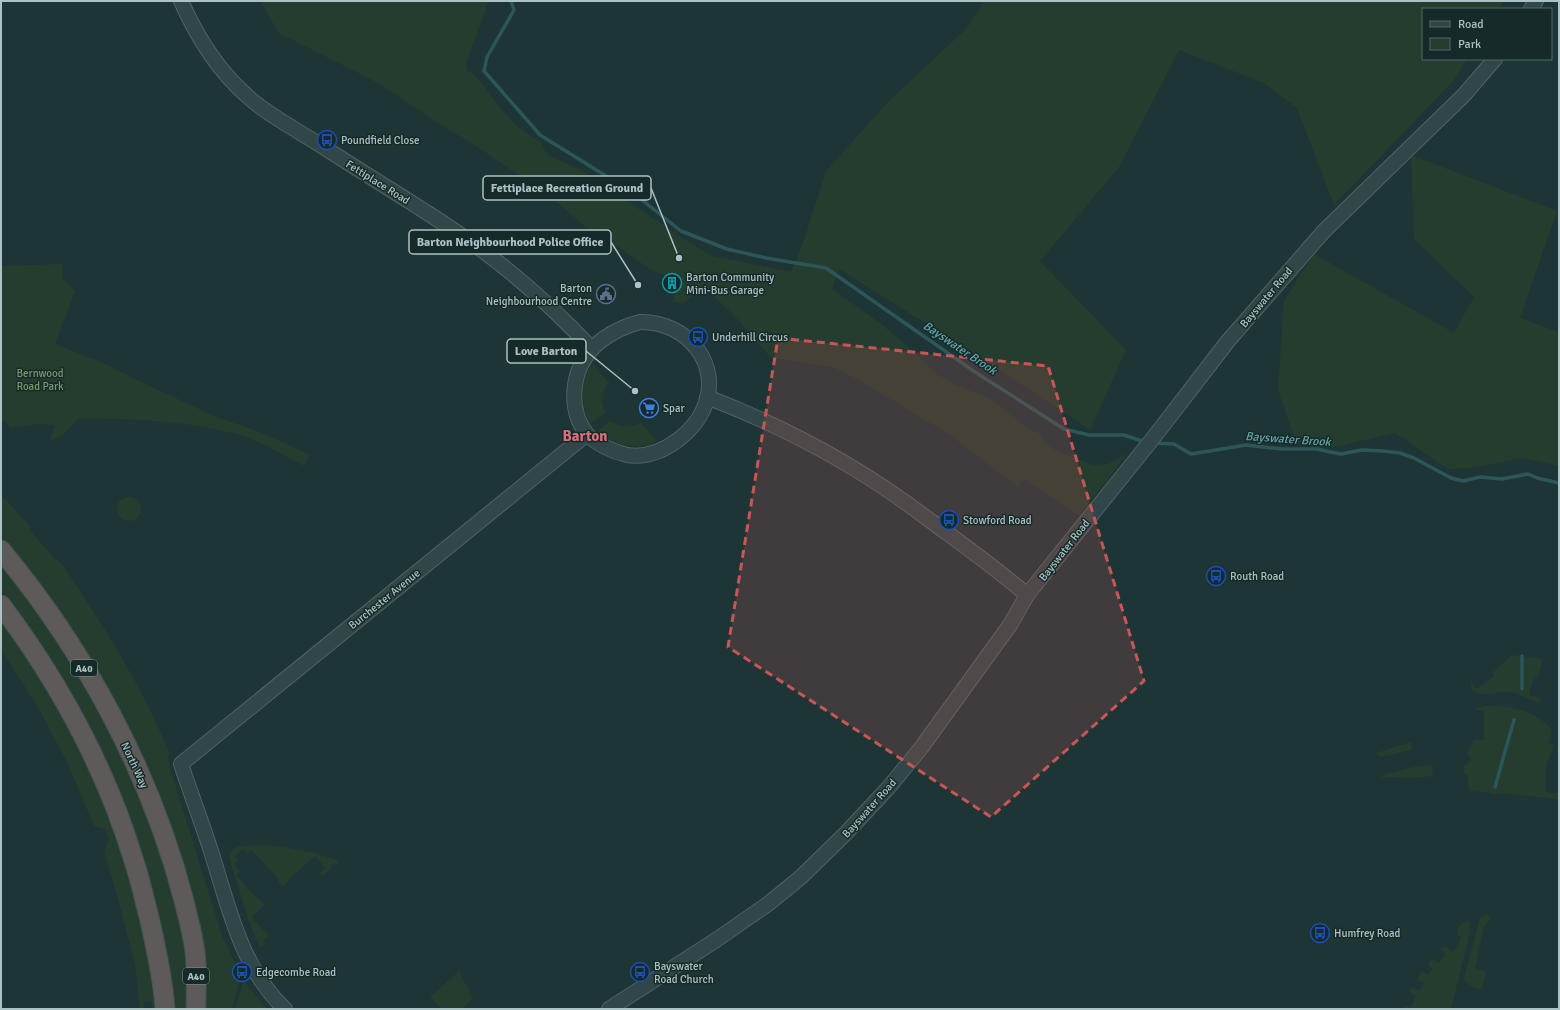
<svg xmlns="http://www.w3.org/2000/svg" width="1560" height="1010" viewBox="0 0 1560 1010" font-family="Signika,sans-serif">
  <rect width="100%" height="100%" fill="#1e3536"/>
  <!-- green -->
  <path fill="#253d2f" d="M260,1H489L466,63V70L473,74L481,82L499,107L517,126L541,143L548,155L581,170L681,237L712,256L791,272L804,240L826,171L887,103L967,28L984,1H1504L1499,9H1423V59H1467L1454,80L1334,205L1297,108L1264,83L1179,50L1119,167L1040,261L1126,350L1090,430L987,362L839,269L832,289L880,323L915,353L935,373L954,384L991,399L1032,431L1039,433L1043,437V441L1056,451L1093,465L1108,464L1128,453L1079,516L1024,479L1018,487L950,435L859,380L832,367L770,357C749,332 729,306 702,288L683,304L673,301L679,280L651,270L617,246L613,250L547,194L470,142L446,128L380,84L279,33Z
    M1411,155L1557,211L1520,318L1559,332V466L1522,458L1471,468L1448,469L1395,433L1320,450L1296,442L1278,390L1284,301L1314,254L1454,333L1474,297L1414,239Z
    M63,264L62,278L75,291L55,344L108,365L133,378L214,416L260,432L310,455L304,466C283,455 262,442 240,435C187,421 132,418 78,419L61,436L50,440L55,425L36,424L10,428L5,421L1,422V265L2,266Z
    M593,364L609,383L604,389L603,400H601L605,413L591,423C581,405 579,381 593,364Z
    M610,421C622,428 630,428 641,423L657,441C637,452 614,445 598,431Z
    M1,495L30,526V530L55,559L62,564C103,625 143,687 170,755L168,757L171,771L222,936L241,975L232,1009H206L207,982L203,940L183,864L170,823L145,768L29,572L1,538Z
    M117 509a12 12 0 1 1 24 0a12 12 0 1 1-24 0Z
    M1,559L61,643L124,756L164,859L182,933L187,976V1009H173L67,688L41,646L1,590Z
    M1,617L74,729L120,843L142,922L158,1009H153L152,1002H143L144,1009H140L135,964L117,895L104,851L109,840L105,829L94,826L67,762L35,702L1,650Z
    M1512,655L1543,659L1539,674L1533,680L1529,695L1540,698L1539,703C1529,698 1517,693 1506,692C1497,692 1483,697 1475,692C1471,690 1470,685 1471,681L1476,689L1494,676L1492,673Z
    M1486,706C1509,705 1534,710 1551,729L1552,731L1548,743L1554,745L1546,766L1545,790L1549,793H1559V799L1499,793L1498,795L1486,792L1469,791L1467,774L1464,773L1463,765L1464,766L1472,760L1467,753L1474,740H1484V710H1476L1478,708Z
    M1411,742L1412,750L1381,757L1376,753Z
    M1432,765L1433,776L1412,778L1391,777L1381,778L1383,775L1414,767Z
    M266,845C291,848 314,851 337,861L339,864L336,865L334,863L330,865L332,867L323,876L320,873L325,868L315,856L291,877L283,887L278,881L279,879L251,850L247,853L243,849L235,856L238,860L234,865L240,871L236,875L257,899L258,898L265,905L251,917L269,936L263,941L266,944L260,947L249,922L229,857L231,851L239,846Z
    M1486,914L1490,916V919L1484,926L1475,968L1486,972L1482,989L1473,987L1465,982L1464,978L1480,918Z
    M1468,920L1470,922L1468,940L1451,1009H1403L1405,1005L1411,1007L1416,996L1409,992L1412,987L1419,991L1424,983L1417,979L1422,971L1428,975L1433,969L1428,964L1432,958L1438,963L1446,954L1440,949L1442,947H1446L1453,952L1461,939L1457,932C1459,922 1462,926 1468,920Z
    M459,971L473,998L462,1009H442L430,997Z
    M243,981L245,982L267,1009H236Z"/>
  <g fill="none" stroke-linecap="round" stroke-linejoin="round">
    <!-- stream -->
    <path stroke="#2c5657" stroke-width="3.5" d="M511,1L514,10L487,57L484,71L540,135L632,192L681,231L727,249L766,258L826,268L975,372L1064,429L1089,435H1124L1145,442
      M1153,443L1174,444L1191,454L1246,445L1282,449H1316L1341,454L1362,450L1383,451L1400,453L1414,458L1451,478L1463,481L1480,477L1502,479L1528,474L1537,478L1559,483
      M1522,656V689
      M1495,787L1514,720"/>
    <defs>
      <path id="tertiary" d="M181,1C196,35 218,70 246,95C266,113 291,127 314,141C360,171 407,199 452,229C503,263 551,305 592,349
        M1531,9L1536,1
        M640,322C687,321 724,365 703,410C698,422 688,432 678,440C663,451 646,458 627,455C614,452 596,444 587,434C569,412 571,377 587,355C599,338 621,327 640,322Z
        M707,397C785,427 858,466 924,516C959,542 995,567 1027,595
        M285,1009C239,966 228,902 209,845C200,818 190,791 181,764L587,434
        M609,1009L716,940L768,904L801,877L846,833L889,787L921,748L1010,625L1027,595L1154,437L1228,341L1324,231L1464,95L1495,59"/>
      <path id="trunk" d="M1,550C85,651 151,773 184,901C187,914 191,927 193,940C198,962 196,986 196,1009
        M1,605C59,682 106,769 134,861C140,879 144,898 149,917C156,947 163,978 165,1009"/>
    </defs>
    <!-- tertiary casing -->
    <use href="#tertiary" stroke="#4f6365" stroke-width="16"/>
    <!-- trunk casing -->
    <use href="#trunk" stroke="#3c5050" stroke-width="21"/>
    <!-- tertiary -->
    <use href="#tertiary" stroke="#314646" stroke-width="14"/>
    <!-- trunk -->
    <use href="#trunk" stroke="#5e5a5a" stroke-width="19"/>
  </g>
  <!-- marked area -->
  <path fill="#c95657" fill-opacity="0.2" stroke="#c95657" stroke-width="3" stroke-dasharray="8 5" stroke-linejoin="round" d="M778,338L1048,366L1144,681L991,817L728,647Z"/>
  <!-- icons -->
  <defs>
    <symbol id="bus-ring" viewBox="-11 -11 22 22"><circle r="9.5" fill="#172a2a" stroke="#1a4fb4" stroke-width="1.5"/><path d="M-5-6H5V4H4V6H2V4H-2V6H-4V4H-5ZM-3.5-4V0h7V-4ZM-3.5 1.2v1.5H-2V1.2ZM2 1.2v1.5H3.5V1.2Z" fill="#1a4fb4"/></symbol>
    <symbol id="building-ring" viewBox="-11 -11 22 22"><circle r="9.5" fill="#172a2a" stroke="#0f9aa8" stroke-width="1.5"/><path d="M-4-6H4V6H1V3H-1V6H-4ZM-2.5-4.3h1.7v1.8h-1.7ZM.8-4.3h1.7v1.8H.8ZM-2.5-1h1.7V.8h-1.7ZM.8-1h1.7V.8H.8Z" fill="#0f9aa8"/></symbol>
    <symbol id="civic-ring" viewBox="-11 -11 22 22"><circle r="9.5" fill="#172a2a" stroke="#5c6f8a" stroke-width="1.5"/><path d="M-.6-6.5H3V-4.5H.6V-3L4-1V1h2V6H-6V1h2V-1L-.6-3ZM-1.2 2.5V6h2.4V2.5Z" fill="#5c6f8a"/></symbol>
    <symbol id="supermarket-ring" viewBox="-11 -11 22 22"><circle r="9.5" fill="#172a2a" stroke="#3f7fe0" stroke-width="1.5"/><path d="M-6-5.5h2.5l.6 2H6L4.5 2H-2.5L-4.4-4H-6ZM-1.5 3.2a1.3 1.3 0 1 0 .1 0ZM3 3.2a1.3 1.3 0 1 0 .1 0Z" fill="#3f7fe0"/></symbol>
  </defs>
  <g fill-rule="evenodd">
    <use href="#bus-ring" x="316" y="129" width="22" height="22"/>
    <use href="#building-ring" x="661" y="272" width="22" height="22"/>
    <use href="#civic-ring" x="595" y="283" width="22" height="22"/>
    <use href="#bus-ring" x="687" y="326" width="22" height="22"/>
    <use href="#supermarket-ring" x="638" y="397" width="22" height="22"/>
    <use href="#bus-ring" x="938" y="509" width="22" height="22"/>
    <use href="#bus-ring" x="1205" y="565" width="22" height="22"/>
    <use href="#bus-ring" x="1309" y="922" width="22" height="22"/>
    <use href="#bus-ring" x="231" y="961" width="22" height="22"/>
    <use href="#bus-ring" x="629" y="961" width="22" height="22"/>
  </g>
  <g text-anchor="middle" stroke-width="3" stroke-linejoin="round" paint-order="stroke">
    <!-- shield labels -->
    <g fill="#172a2a" stroke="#7f9496" stroke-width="1">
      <rect x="71" y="660" width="26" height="16" rx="3"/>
      <rect x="183" y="968" width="26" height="16" rx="3"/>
    </g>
    <g font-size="10" font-weight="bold" fill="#abc2c4">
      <text x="84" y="672">A40</text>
      <text x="196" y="980">A40</text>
    </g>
    <!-- poi labels -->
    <g font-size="11" fill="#abc2c4" stroke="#172a2a" text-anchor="start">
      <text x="341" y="144">Poundfield Close</text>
      <text x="686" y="281">Barton Community<tspan x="686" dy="13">Mini-Bus Garage</tspan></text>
      <text x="592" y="292" text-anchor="end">Barton<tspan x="592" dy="13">Neighbourhood Centre</tspan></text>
      <text x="712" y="341">Underhill Circus</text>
      <text x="663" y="412">Spar</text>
      <text x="963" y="524">Stowford Road</text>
      <text x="1230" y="580">Routh Road</text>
      <text x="1334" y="937">Humfrey Road</text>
      <text x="654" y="970">Bayswater<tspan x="654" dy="13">Road Church</tspan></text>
      <text x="256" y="976">Edgecombe Road</text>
    </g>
    <!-- street labels -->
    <g font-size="11" fill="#abc2c4" stroke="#172a2a">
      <text transform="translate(378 182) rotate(32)" y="4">Fettiplace Road</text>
      <text transform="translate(1266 297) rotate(-50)" y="4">Bayswater Road</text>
      <text transform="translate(1064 550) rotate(-52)" y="4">Bayswater Road</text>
      <text transform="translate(384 599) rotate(-39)" y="4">Burchester Avenue</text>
      <text transform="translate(135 765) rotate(65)" y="4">North Way</text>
      <text transform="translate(869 808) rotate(-48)" y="4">Bayswater Road</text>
    </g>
    <!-- park labels -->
    <g font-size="11" fill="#7a996b" stroke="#172a2a">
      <text x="40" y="377">Bernwood<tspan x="40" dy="13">Road Park</tspan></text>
    </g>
    <!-- water labels -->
    <g font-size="12" font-style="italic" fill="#62a4a5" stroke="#172a2a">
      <text transform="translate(960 348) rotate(34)" y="4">Bayswater Brook</text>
      <text transform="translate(1288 439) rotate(4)" y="4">Bayswater Brook</text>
    </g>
    <!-- district labels -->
    <g font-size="15" font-weight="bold" fill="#dc6e7c" stroke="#172a2a">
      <text x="585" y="441">Barton</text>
    </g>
  </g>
  <!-- callouts -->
  <path fill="none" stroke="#abc2c4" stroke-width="1.5" d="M679 258L651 188M638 285L611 242M635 391L586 351"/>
  <g fill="#abc2c4" stroke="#172a2a" stroke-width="1.5">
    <circle cx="679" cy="258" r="4"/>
    <circle cx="638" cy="285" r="4"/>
    <circle cx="635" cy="391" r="4"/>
  </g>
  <g fill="#172a2a" stroke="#abc2c4" stroke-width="1.5">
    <rect x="483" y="176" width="168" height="24" rx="4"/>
    <rect x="409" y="230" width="202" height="24" rx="4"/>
    <rect x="507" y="339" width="79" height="24" rx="4"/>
  </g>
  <g font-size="12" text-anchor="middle" font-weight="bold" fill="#abc2c4">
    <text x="567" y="192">Fettiplace Recreation Ground</text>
    <text x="510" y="246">Barton Neighbourhood Police Office</text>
    <text x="546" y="355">Love Barton</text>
  </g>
  <!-- border -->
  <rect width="1560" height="1010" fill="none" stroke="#abc2c4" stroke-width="4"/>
  <!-- legend -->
  <rect x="1422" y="8" width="130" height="52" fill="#172a2a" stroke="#526768"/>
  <rect x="1430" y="21" width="20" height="6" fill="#314646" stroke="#526768"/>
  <text x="1458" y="28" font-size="12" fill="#abc2c4">Road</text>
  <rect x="1430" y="38" width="20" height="12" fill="#253d2f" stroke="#526768"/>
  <text x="1458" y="48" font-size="12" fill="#abc2c4">Park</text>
</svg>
